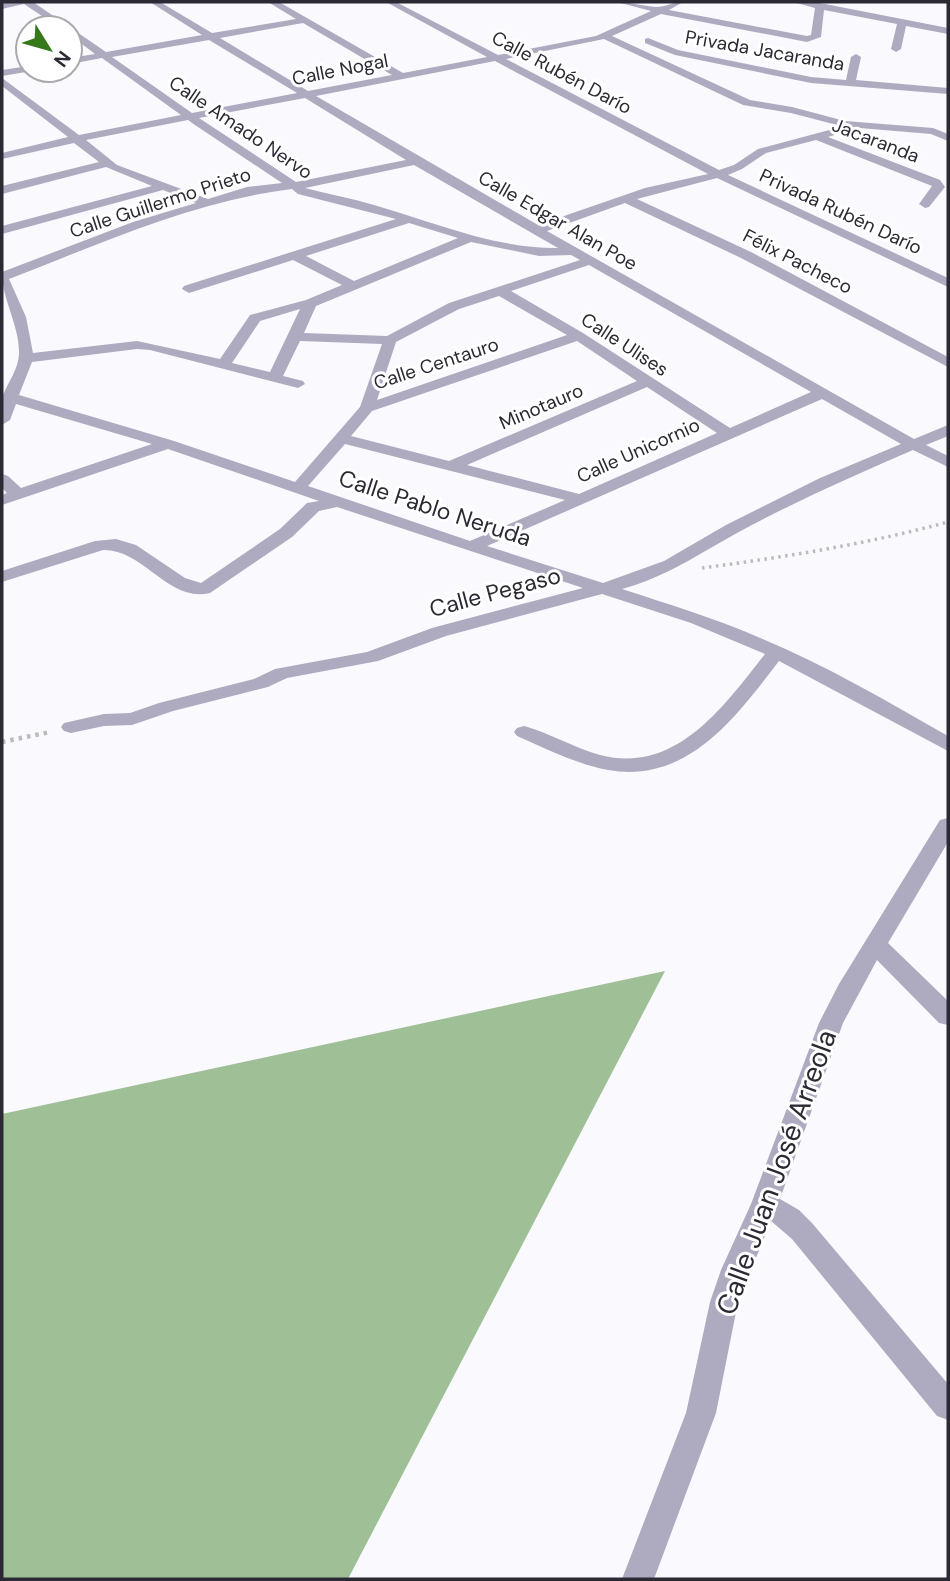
<svg xmlns="http://www.w3.org/2000/svg" width="950" height="1581" viewBox="0 0 950 1581" font-family="'DM Sans',sans-serif">
  <rect width="100%" height="100%" fill="#f9f9fe"/>
  <!-- forest -->
  <path fill="#9fc096" d="M665,971L348,1579H2V1114Z"/>
  <g fill="none" stroke-linecap="round" stroke-linejoin="round">
    <!-- path-far1 -->
    <path stroke="#babac1" stroke-width="3.5" stroke-dasharray="2.5 4.5" stroke-linecap="butt" d="M702,568C785,557 867,544 948,522"/>
    <!-- path -->
    <path stroke="#babac1" stroke-width="4.5" stroke-dasharray="3.5 5" stroke-linecap="butt" d="M2,742L50,732"/>
    <!-- minor -->
    <path fill="#aeabc1" fill-rule="evenodd" d="M10,2H33L106,52L202,35L150,2H160L212,33L296,19L268,2H279L403,73L487,57L386,2H396L498,55L596,36L651,11L617,2C630,2 643,6 656,7C665,7 674,2 683,2L669,10L807,36L811,35L815,8L793,2L820,3L948,28V34L906,26L901,49L896,52L891,49L897,24L824,10L821,37L807,42L661,14L612,36L750,100L792,107L845,121L933,128L948,134V141L931,134L848,127L841,133L828,137L940,180L945,187L929,207L925,208L919,204L932,186L816,140L766,153L742,169L728,175L948,278V287L717,178L637,199L751,252L948,357V367L741,258L625,203L547,231L914,439L948,425V436L926,445L948,456V467L913,450C853,476 794,502 737,533C699,554 664,578 622,589C668,604 714,618 758,637C824,664 887,701 948,736V751L779,661C736,717 688,784 608,770C576,764 547,749 517,736L514,732L517,728L524,726C550,733 574,748 600,755C676,775 724,706 765,654L691,623L602,594L446,636L378,661L287,678L268,687L173,711L132,725L104,726L71,733L64,731L61,727L64,723L104,714L130,713L159,703L254,679L275,669L367,652L432,628L583,588L337,507L319,511L292,537L210,593C168,603 144,549 103,550L2,582V571L95,541L116,539L136,545L185,578L201,583L280,529L307,503L319,501L168,449L2,505V495L7,493L2,488V474L8,476L21,488L152,444L16,404L10,420L2,425C2,417 0,404 2,398C7,383 19,370 19,352C19,324 2,300 2,272L133,222L196,203L163,190L2,234V226L152,186L106,167L2,194V186L99,162L74,143L2,159V153L68,137L2,86V78L79,135L181,115L102,58L70,64V58L95,54L70,35V28H60L24,4L2,9V3ZM303,23L392,75L308,91L220,38ZM604,39L743,105L791,113L837,125L833,129L758,149L734,165L719,170L506,59ZM209,40L297,93L192,113L112,57ZM495,61L708,174L645,188L538,225L316,96ZM305,98L406,160L296,182L199,118ZM188,120L195,125L282,183L247,187L208,199L117,165L86,140ZM414,165L558,248C496,249 433,222 374,205C351,198 328,194 305,188ZM292,189L298,194L396,219L184,286L182,289L189,293L293,260L342,285L306,300L250,315L220,359L137,341L33,353L26,317L9,279C100,244 193,201 292,189ZM409,223L458,238L354,281L306,256ZM471,242L539,256L571,255L580,260L449,303L387,336L304,333L316,306ZM589,265L811,392L730,428L583,333L511,291ZM499,296L567,335L377,400L396,342L459,309ZM300,309L270,372L232,363L260,321ZM300,341L382,344L360,407L295,482L174,441L19,395L32,362L137,349L150,350L298,388L305,384L303,381L283,376ZM577,341L637,381L449,461L351,436L372,411ZM647,387L717,433L579,494L467,465ZM822,399L901,444L820,478L726,525L664,561L603,583L487,546ZM345,444L565,500L470,541L308,486Z
      M648,38L678,50L811,77L846,80L851,57L856,54L861,57L856,80L948,88V94L811,83L675,55L645,43V39Z
      M28,66V70L32,71L2,76V70Z
      M948,818V842L888,943L948,1001V1025L939,1023L877,960L843,1023L780,1199L799,1210L812,1223L948,1384V1420L937,1416L792,1239L771,1221L738,1302L716,1413L654,1579H622L686,1413L710,1302L721,1270L751,1204L819,1023L839,984L940,820Z"/>
  </g>
  <g text-anchor="middle" stroke-width="6" stroke-linejoin="round" paint-order="stroke">
    <!-- far-street labels -->
    <g font-size="19" fill="#2b2a34" stroke="#fff">
      <text transform="translate(765 50) rotate(10)" y="7">Privada Jacaranda</text>
      <text transform="translate(340 69) rotate(-11)" y="7">Calle Nogal</text>
      <text transform="translate(562 72) rotate(28)" y="7">Calle Rubén Darío</text>
      <text transform="translate(241 127) rotate(34)" y="7">Calle Amado Nervo</text>
      <text transform="translate(876 140) rotate(21)" y="7">Jacaranda</text>
      <text transform="translate(160 202) rotate(-18)" y="7">Calle Guillermo Prieto</text>
      <text transform="translate(841 211) rotate(25)" y="7">Privada Rubén Darío</text>
      <text transform="translate(558 220) rotate(30)" y="7">Calle Edgar Alan Poe</text>
      <text transform="translate(798 261) rotate(27)" y="7">Félix Pacheco</text>
      <text transform="translate(625 344) rotate(33)" y="7">Calle Ulises</text>
      <text transform="translate(436 363) rotate(-18)" y="7">Calle Centauro</text>
      <text transform="translate(541 406) rotate(-23)" y="7">Minotauro</text>
      <text transform="translate(638 450) rotate(-24)" y="7">Calle Unicornio</text>
    </g>
    <!-- street labels -->
    <g font-size="23" fill="#2b2a34" stroke="#fff">
      <text transform="translate(435 508) rotate(18)" y="8">Calle Pablo Neruda</text>
      <text transform="translate(495 592) rotate(-15)" y="8">Calle Pegaso</text>
    </g>
    <!-- near-street labels -->
    <g font-size="28" fill="#2b2a34" stroke="#fff">
      <text transform="translate(776 1172) rotate(-70)" y="10">Calle Juan José Arreola</text>
    </g>
  </g>
  <!-- border -->
  <rect width="950" height="1581" fill="none" stroke="#2b2a34" stroke-width="7"/>
  <!-- north arrow -->
  <g transform="translate(49 49) rotate(127)"><circle r="33" fill="#ffffff" stroke="#aaaaae" stroke-width="2"/>
  <path d="M0-5L12 26L0 18L-12 26Z" fill="#35791b"/>
  <text y="-10" font-size="19" font-weight="bold" text-anchor="middle" fill="#2b2a34">N</text>
  </g>
</svg>
